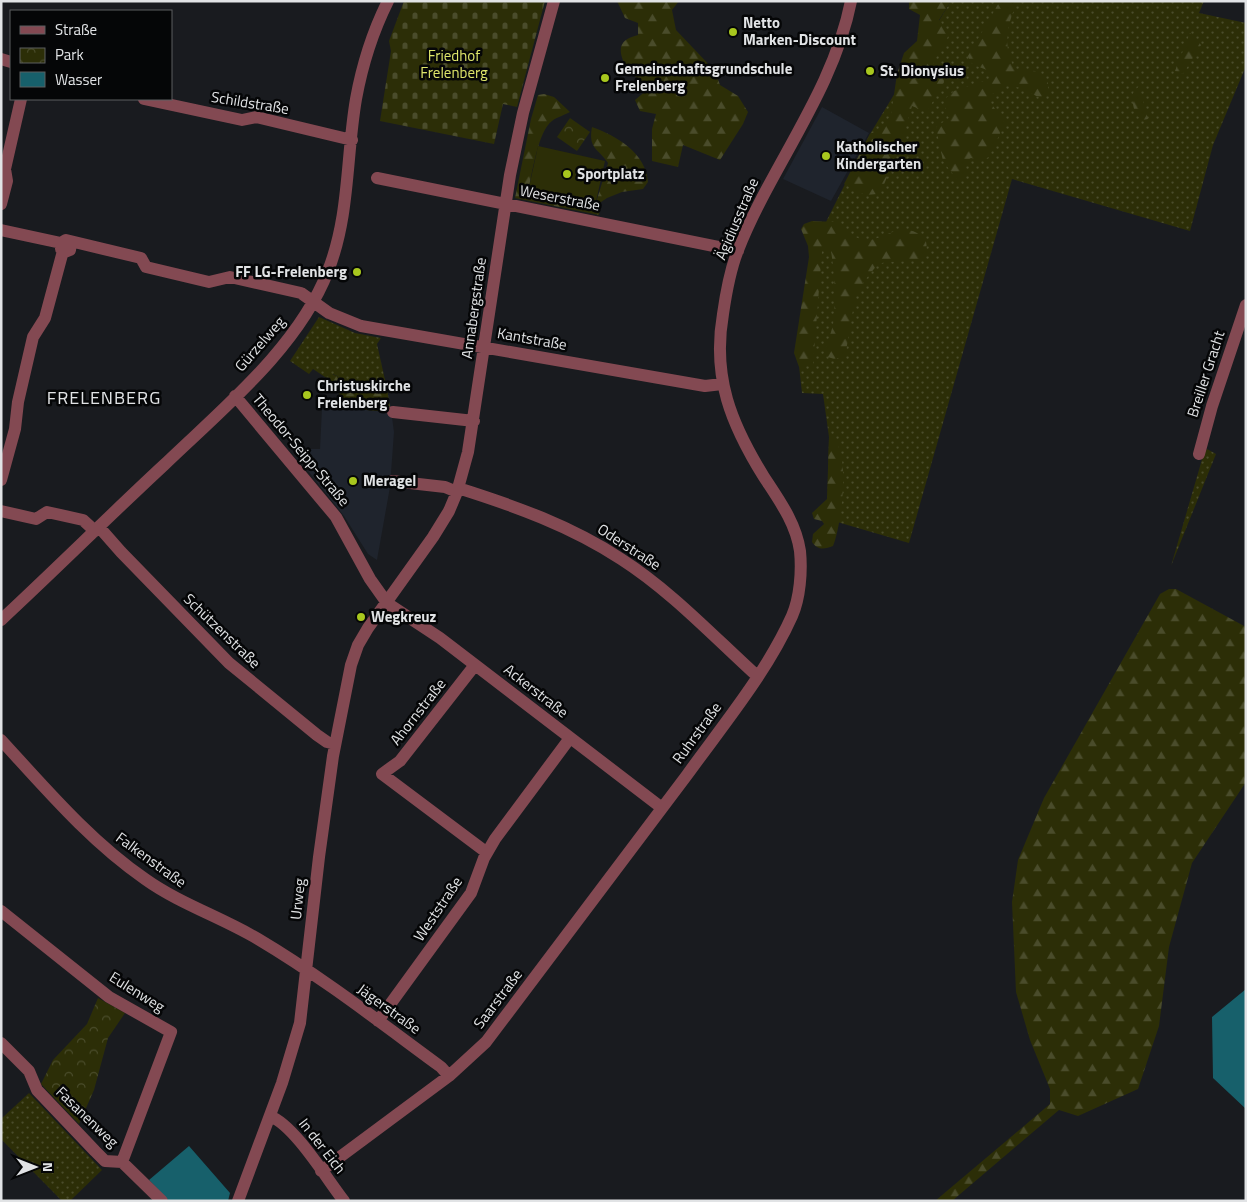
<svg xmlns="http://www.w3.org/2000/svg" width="1247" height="1202" viewBox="0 0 1247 1202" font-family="'Titillium Web',sans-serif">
  <defs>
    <pattern id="grass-dots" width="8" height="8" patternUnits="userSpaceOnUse" patternTransform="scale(1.25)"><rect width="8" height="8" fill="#2c2e07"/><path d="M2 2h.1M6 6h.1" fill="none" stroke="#4a4c2b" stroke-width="1.8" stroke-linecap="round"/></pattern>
    <pattern id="forest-firs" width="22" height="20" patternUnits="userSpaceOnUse" patternTransform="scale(1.25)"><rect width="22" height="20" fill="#2c2e07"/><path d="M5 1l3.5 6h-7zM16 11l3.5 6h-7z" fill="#4a4c2b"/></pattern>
    <pattern id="cemetery-stones" width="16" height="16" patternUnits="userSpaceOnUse" patternTransform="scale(1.25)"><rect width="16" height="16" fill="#2c2e07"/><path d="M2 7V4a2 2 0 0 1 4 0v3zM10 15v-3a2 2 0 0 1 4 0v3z" fill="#4a4c2b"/></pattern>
    <pattern id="park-crowns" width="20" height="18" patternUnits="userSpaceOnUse" patternTransform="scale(1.25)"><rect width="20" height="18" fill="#2c2e07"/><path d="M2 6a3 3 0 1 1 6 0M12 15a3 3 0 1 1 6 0" fill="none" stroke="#4a4c2b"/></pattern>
  </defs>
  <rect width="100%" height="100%" fill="#191b1f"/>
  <!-- built -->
  <path fill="#1f242d" d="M822,107L869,133L831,201L783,179Z
    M355,394L389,395L394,432L390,487L377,560L368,554L344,516L297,457L308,449H320L322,408L354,407Z"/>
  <!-- grass -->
  <path fill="url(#grass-dots)" d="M951,1H1204L1199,13L1246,23V66L1213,145L1190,231L1012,179L909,543L827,519L829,437L823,394L802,393L799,366L817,240L870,134Z
    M319,317L355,333L381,338L377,344L387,389L343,379L333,374L328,379L313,369L309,374L290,361Z
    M1207,449L1216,454L1171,566L1203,456Z
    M29,1093L102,1170L70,1201H62L1,1139V1119Z"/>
  <!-- forest -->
  <path fill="url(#forest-firs)" d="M617,1H679L672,10L676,30L715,71L720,85L738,96L748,112L743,124L720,160L683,145L678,167L652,161V129L656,114L640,111L635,100L648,89C643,79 638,79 630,73C627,71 626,67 624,63C617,47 621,39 638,35V23L625,18Z
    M909,1H951L939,20L949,32C947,45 937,52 933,65H942L947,76L927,112L912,106L900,147L882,189L877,194L865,195L844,184L870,134L881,129L891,115L897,74L904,53L917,41L920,15L909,9Z
    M1000,1H1018C1007,23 1002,47 1015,69L1035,71L1048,82V94L1042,99L1021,88L1006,85L991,95L990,102L1005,123L989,157L980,161L971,158L966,161L965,179L958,181L943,161L936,127L949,118L945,111L946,98L954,91L990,79L991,73C984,67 977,68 970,62L968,56Z
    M1190,33L1201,45L1183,74L1175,71Z
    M1139,86L1148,119L1142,120C1133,113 1132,103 1133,93Z
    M544,94L554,97L570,112C565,115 557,117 552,121C538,131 532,174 528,192L595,206L608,163C598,148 588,149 592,127C617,136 646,153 648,182L643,189L622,192L607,198L601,202L599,215L515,198L531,119L538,95Z
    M812,221L838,222C877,267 888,210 925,238C935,269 895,258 878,264L865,280L855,298L846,351L843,357L834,359L828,357L825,351C827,342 831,334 833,325C836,301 835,275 831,251L826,249L822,251L813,365L799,367L794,353L809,257L808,246L801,229L804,224Z
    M332,374L343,379L387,389L391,412L341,408L339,392L328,379Z
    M829,437C853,443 841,528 833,546C825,549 818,551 812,542L813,534L824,524L822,521L814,519L812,513L827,499Z
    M1169,589H1176L1246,627V782L1192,863L1169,947L1159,1026L1138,1089L1078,1116L1059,1110L952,1201H935L1050,1104V1089L1030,1040L1016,992L1012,902L1018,860L1044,798L1160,594Z"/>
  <!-- cemetery -->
  <path fill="url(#cemetery-stones)" d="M404,1H545L517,107L503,104L494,144L380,121L391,51L389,41Z"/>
  <!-- park -->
  <path fill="url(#park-crowns)" d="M570,118L590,132L577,151L557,137Z
    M98,998L125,1013L108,1038L94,1090L79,1124L41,1084L53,1060L87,1024Z"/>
  <!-- garden -->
  <path fill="#2c2e07" d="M538,146L605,161L595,206L528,192Z"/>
  <!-- water -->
  <path fill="#17606b" d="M1246,989V1109L1213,1078L1212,1017Z
    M189,1146L230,1193L228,1201H169L149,1180Z"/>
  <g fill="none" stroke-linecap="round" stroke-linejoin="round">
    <!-- street -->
    <path stroke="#834952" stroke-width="12" d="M1,59L11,62
      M144,99L242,120L256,117L352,140
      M377,178L738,251
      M1,204L7,181L5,169L21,99
      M1,230L61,243
      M71,242L70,250L65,252L61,249V243L66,240L141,258L146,267L209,282L230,277L301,293L329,313L361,326L705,386L722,384
      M235,396L336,517L370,579L387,603L440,638L662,808
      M393,412L474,421
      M1199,454L1212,406L1246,305
      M1,480L15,429L18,402L33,337L45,318L63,251
      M392,481L445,487L457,492
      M458,488C515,506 571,526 621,559C671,591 713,636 757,676
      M1,511L36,519L47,512L83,520L95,531
      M99,527L121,552L229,663L317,735L327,742L335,744
      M1,620C56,569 109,516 164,465C222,409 298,348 328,271C350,215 346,157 356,99C362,66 373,31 388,1
      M475,665L400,761L382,774L486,852
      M1,740C46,789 90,841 145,879C180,904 221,917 258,939C322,977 381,1023 441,1067L449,1076
      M1,911L109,997L171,1032L122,1162
      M378,1021L471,893L484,858L495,839L570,738
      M1,1043L29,1071L37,1090L95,1151L105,1161L122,1162L162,1201
      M270,1116C295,1126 326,1178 344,1201
      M321,1171L449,1076L486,1042C553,953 620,864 687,775C723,725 767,672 792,616C800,598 802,571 800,551C796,523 779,500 764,477C731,424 712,377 723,314C726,293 730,270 738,250C771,166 833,92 851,1
      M238,1201L282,1083L300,1023L319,857L333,756L351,665L358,645L368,628L433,537L449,511L457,492L468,452L510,175L523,113L554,1"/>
  </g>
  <!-- markers -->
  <g fill="#a8c71e" stroke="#050607" stroke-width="2">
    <circle cx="733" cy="32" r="5"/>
    <circle cx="870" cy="71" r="5"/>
    <circle cx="605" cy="78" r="5"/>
    <circle cx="826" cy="156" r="5"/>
    <circle cx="567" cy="174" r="5"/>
    <circle cx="357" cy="272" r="5"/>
    <circle cx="307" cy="395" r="5"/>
    <circle cx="353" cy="481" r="5"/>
    <circle cx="361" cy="617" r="5"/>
  </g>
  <g text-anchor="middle" stroke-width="5" stroke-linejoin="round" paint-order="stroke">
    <!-- poi labels -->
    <g font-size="15" font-weight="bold" fill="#e1e3e5" stroke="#050607" text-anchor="start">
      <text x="743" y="28">Netto<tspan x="743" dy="17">Marken-Discount</tspan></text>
      <text x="615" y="74">Gemeinschaftsgrundschule<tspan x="615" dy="17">Frelenberg</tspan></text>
      <text x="880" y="76">St. Dionysius</text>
      <text x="836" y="152">Katholischer<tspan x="836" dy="17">Kindergarten</tspan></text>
      <text x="577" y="179">Sportplatz</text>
      <text x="347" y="277" text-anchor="end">FF LG-Frelenberg</text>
      <text x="317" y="391">Christuskirche<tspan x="317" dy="17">Frelenberg</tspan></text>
      <text x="363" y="486">Meragel</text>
      <text x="371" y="622">Wegkreuz</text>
    </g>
    <!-- park labels -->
    <g font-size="15" fill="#dee56a" stroke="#050607">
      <text x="454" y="61">Friedhof<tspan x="454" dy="17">Frelenberg</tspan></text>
    </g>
    <!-- street labels -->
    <g font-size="15" fill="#e1e3e5" stroke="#050607">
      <text transform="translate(250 103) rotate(9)" y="5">Schildstraße</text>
      <text transform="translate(560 198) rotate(11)" y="5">Weserstraße</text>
      <text transform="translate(737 219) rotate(-67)" y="5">Ägidiusstraße</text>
      <text transform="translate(474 308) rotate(-82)" y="5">Annabergstraße</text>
      <text transform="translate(532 339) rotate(10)" y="5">Kantstraße</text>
      <text transform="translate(260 344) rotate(-49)" y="5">Gürzelweg</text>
      <text transform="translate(1206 374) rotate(-72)" y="5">Breiller Gracht</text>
      <text transform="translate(301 450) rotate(50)" y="5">Theodor-Seipp-Straße</text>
      <text transform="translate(629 547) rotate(33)" y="5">Oderstraße</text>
      <text transform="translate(222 631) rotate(44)" y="5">Schützenstraße</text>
      <text transform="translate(536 691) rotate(38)" y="5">Ackerstraße</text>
      <text transform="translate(418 712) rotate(-52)" y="5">Ahornstraße</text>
      <text transform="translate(697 733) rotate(-54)" y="5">Ruhrstraße</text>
      <text transform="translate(151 860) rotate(36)" y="5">Falkenstraße</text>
      <text transform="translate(298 899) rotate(-84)" y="5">Urweg</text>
      <text transform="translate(438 909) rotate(-56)" y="5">Weststraße</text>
      <text transform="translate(137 992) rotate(32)" y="5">Eulenweg</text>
      <text transform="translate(498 999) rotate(-53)" y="5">Saarstraße</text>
      <text transform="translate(389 1009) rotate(36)" y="5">Jägerstraße</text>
      <text transform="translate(87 1117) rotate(44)" y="5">Fasanenweg</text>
      <text transform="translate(322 1146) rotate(52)" y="5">In der Eich</text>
    </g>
    <!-- quarter labels -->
    <g font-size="18" letter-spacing="1" fill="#e1e3e5" stroke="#050607">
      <text x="104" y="404">FRELENBERG</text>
    </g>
  </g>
  <!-- border -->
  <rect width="1247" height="1202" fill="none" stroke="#e1e3e5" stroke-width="5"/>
  <!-- legend -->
  <rect x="10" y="10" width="162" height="90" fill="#050607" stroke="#5d5e60"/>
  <rect x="20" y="26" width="25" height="8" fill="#834952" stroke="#5d5e60"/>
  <text x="55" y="35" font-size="15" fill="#e1e3e5">Straße</text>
  <rect x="20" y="48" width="25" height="15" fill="url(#park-crowns)" stroke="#5d5e60"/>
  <text x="55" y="60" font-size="15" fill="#e1e3e5">Park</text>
  <rect x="20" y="72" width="25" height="15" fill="#17606b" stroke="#5d5e60"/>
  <text x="55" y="85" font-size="15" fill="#e1e3e5">Wasser</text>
  <!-- north arrow -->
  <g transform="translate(35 1167) rotate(90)" stroke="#050607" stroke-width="4" paint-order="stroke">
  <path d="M0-4L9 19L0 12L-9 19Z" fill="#e1e3e5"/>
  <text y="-8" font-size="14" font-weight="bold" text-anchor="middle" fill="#e1e3e5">N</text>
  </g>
</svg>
